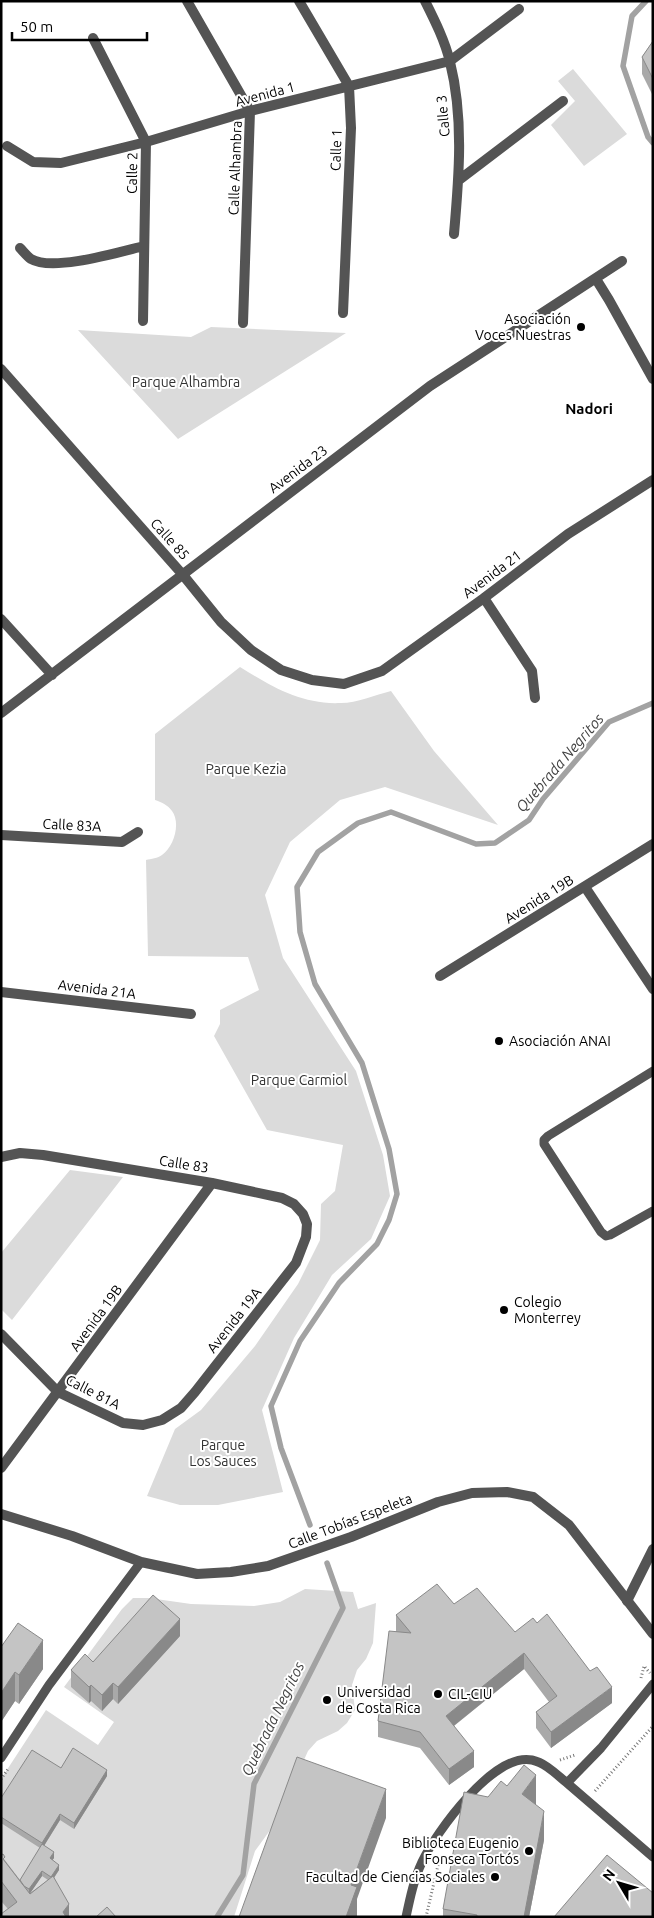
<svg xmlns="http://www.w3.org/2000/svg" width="654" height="1918" viewBox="0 0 654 1918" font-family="Ubuntu,sans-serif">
  <rect width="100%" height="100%" fill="#fff"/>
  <!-- green -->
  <path fill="#dbdbdb" d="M573,69L627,134L584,166L551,125L575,101L558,81Z
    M211,327L346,333L178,439L78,330L191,337Z
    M240,667C272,687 302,705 341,703C357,703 375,695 391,691L434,751L498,825L385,787L340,800L290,842L265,895L283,958L356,1071L383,1155L390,1196L371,1239L332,1275L294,1338L262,1410L283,1492L218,1505H180L147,1496L175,1429L201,1410L255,1346L298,1284L320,1240L321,1204L335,1191L343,1145L267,1130L214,1036L220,1024V1010L259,990L248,957L148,956L146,860C151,859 158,858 162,855C174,847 181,823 172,811C168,805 161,802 155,800V734Z
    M70,1170L123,1177L12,1320L1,1309V1253Z
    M305,1589L353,1592L358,1609L376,1603L373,1643L366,1659L357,1670L352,1685L355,1710L347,1723L338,1731L317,1741L308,1751L276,1822L255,1851L234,1917H1V1779L46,1710L98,1745L114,1722L64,1687L122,1609L133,1598H149L191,1604L254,1606L280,1602Z"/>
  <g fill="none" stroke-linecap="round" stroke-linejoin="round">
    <!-- stream -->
    <path stroke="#a2a2a2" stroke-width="5.5" d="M646,1L632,16L623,66L648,137L653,143
      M310,1525L281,1448L271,1406L300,1341L339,1283L377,1244L389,1220L397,1194L389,1149L362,1063L315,984L300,932L297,887L318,852L358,823L391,812L476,844L495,843L529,820L543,799L609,722L653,703
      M217,1917L243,1875L254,1784L343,1608L327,1563"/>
    <!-- path -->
    <path stroke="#767676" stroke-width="3" stroke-dasharray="1 2.5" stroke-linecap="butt" d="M641,1678L644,1666L650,1673
      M560,1760L575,1755
      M1,1779L8,1769
      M595,1791L653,1726
      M426,1917L439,1861"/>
    <!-- service -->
    <path stroke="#545454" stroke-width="9" d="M653,1071L548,1136L544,1140V1144L601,1232L606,1236L610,1235L653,1211
      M1,1758L49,1685L141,1562
      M567,1783L653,1857
      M406,1917C410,1898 414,1879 422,1862C436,1832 494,1752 532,1760C546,1763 557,1775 567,1783L601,1748L653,1684"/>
    <!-- minor -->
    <path stroke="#545454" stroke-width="10" d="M187,1L250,111L243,323
      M299,1L349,86L351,128L343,313
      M425,1C435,21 445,41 450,62C464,118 459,177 454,234
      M93,38L146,142L143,321
      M7,146L33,162L61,163L146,142L250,111L450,61L519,9
      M459,180L563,101
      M20,248C23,251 27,256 31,259C53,272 119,252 144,246
      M596,279L609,300L653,379
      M1,369L183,575L221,622L251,650L281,670L312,680L344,684L382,671L484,598L568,534L653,480
      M484,598L532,671L535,698
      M1,619L52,675
      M1,713L430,386L622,261
      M1,835L122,842L138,832
      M585,887L653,989
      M440,976L653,844
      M1,992L191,1014
      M1,1157L20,1153L43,1155L212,1183L282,1198L294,1204L303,1214L307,1224L306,1237L296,1263L195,1392L181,1408L162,1420L143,1425L123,1423L58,1392L1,1334
      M1,1468L212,1183
      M627,1601L653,1549"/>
    <!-- tertiary -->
    <path stroke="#545454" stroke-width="10" d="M1,1514L72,1536L141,1562L197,1574L231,1572L268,1566L351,1537L438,1502L472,1493L507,1492L533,1497L569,1525L653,1634"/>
  </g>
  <!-- wall -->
  <path fill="#a9a9a9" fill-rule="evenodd" d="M653,41V96L642,74V57Z
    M454,1604L515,1632L612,1703L551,1748L536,1728V1712L549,1702L524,1669L454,1726L474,1767L449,1785L420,1748L378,1737V1721L396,1631V1615Z
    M180,1636L118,1704L113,1699L102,1711L91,1701L89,1703L71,1687V1670L93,1662Z
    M1,1647L43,1669L19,1704L15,1701L1,1722Z
    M61,1768L107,1776L74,1829L60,1820L44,1846L54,1858L52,1860L59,1870L54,1878L69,1917L8,1909L1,1901V1855L20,1880L40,1848L1,1823V1798ZM42,1876L48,1880L30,1893Z
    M507,1786L536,1804V1805L544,1840L529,1917H443V1909L488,1797Z"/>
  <!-- shaded-wall -->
  <path fill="#898989" d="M180,1619V1636L118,1704V1687Z
    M43,1640V1669L19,1704V1675Z
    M524,1653V1669L446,1732V1716Z
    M15,1672V1701L1,1722V1693Z
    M113,1683V1699L102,1711V1695Z
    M91,1685V1701L89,1703V1687Z
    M612,1687V1703L551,1748V1732Z
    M474,1751V1767L449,1785V1769Z
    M107,1770V1776L74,1829V1823Z
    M536,1775V1804L522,1823V1794Z
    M386,1789V1818L357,1899V1916L356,1917H346L351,1885Z
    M544,1811V1840L529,1917H524Z
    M60,1814V1820L42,1849V1843Z
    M54,1852V1858L50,1864V1858Z
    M59,1865V1870L51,1882V1877Z
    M42,1871V1876L29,1895V1889Z
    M69,1904V1917H63V1912Z"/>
  <!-- building -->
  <path fill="#c4c4c4" stroke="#898989" d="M653,41V79L642,57Z
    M437,1584L454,1604L477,1588L515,1632L533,1618L537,1623L547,1614L590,1671L597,1667L612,1687L551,1732L536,1712L557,1696L524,1653L446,1716L474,1751L449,1769L420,1732L378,1721L389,1631L411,1633L396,1615Z
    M153,1595L180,1619L118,1687L113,1683L102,1695L91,1685L89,1687L71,1670L85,1654L93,1662Z
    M18,1623L43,1640L19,1675L15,1672L1,1693V1647Z
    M73,1748L107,1770L74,1823L60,1814L42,1843L1,1817V1798L32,1750L61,1768Z
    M297,1757L386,1789L351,1885L357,1887L346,1917H239Z
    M524,1765L536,1775L522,1794L544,1811L524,1917H477V1915L443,1909L464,1792L488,1797L501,1781L507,1786Z
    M42,1844L54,1852L50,1858L59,1865L51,1877L42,1871L29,1889L24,1886L20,1880Z
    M3,1854L5,1857L3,1859L30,1894L53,1876L69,1904L63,1912L66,1917H1V1914L17,1902L1,1881V1855Z
    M607,1855L653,1893V1917H554Z
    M107,1907L116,1917H96Z"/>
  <!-- markers -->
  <g fill="#000" stroke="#fff" stroke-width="2">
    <circle cx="581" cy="327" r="5"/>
    <circle cx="499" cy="1041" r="5"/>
    <circle cx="504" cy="1310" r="5"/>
    <circle cx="438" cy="1694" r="5"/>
    <circle cx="327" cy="1700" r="5"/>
    <circle cx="529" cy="1851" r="5"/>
    <circle cx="495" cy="1877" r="5"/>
  </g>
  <g text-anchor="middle" stroke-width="4" stroke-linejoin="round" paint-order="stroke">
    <!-- street labels -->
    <g font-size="14" fill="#000" stroke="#fff">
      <text transform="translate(265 94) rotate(-15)" y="5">Avenida 1</text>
      <text transform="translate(443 116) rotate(-95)" y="5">Calle 3</text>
      <text transform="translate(336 150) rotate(-88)" y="5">Calle 1</text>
      <text transform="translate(235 168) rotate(-88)" y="5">Calle Alhambra</text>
      <text transform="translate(132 173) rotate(-89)" y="5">Calle 2</text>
      <text transform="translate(298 469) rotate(-37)" y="5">Avenida 23</text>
      <text transform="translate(170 539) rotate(48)" y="5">Calle 85</text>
      <text transform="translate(492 574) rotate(-37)" y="5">Avenida 21</text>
      <text transform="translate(72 825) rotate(3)" y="5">Calle 83A</text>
      <text transform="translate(539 899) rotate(-32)" y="5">Avenida 19B</text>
      <text transform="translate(97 989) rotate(7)" y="5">Avenida 21A</text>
      <text transform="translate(184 1164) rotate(9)" y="5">Calle 83</text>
      <text transform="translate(96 1318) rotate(-54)" y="5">Avenida 19B</text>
      <text transform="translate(234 1320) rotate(-52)" y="5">Avenida 19A</text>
      <text transform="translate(93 1392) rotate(27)" y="5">Calle 81A</text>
      <text transform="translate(350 1521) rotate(-21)" y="5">Calle Tobías Espeleta</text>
    </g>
    <!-- poi labels -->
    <g font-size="14" fill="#000" stroke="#fff" text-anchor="start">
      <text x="571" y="324" text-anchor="end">Asociación<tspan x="571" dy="16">Voces Nuestras</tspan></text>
      <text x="509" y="1046">Asociación ANAI</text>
      <text x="514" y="1307">Colegio<tspan x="514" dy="16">Monterrey</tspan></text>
      <text x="337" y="1697">Universidad<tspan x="337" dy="16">de Costa Rica</tspan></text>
      <text x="448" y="1699">CIL-CIU</text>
      <text x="519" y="1848" text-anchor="end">Biblioteca Eugenio<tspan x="519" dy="16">Fonseca Tortós</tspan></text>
      <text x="485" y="1882" text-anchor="end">Facultad de Ciencias Sociales</text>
    </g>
    <!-- park labels -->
    <g font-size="14" fill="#323232" stroke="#fff">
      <text x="186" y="387">Parque Alhambra</text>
      <text x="246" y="774">Parque Kezia</text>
      <text x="299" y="1085">Parque Carmiol</text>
      <text x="223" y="1450">Parque<tspan x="223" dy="16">Los Sauces</tspan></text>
    </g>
    <!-- neighbourhood labels -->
    <g font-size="15" font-weight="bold" fill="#000" stroke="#fff">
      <text x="589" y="414">Nadori</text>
    </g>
    <!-- water labels -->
    <g font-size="15" font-style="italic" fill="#434343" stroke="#fff">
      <text transform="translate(560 763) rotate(-49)" y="5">Quebrada Negritos</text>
      <text transform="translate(273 1719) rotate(-64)" y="5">Quebrada Negritos</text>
    </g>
  </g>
  <!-- border -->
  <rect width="654" height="1918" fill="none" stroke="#000000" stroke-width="5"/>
  <!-- north arrow -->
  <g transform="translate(619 1883) rotate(308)" stroke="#ffffff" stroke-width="4" paint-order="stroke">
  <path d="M0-4L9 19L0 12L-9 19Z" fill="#000000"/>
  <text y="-8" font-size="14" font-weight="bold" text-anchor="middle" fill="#000000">N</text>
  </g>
  <!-- scale -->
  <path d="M12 32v8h135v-8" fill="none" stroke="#000000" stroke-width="2.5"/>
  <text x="20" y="32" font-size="15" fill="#000000" stroke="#ffffff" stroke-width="4" paint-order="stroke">50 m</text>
</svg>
